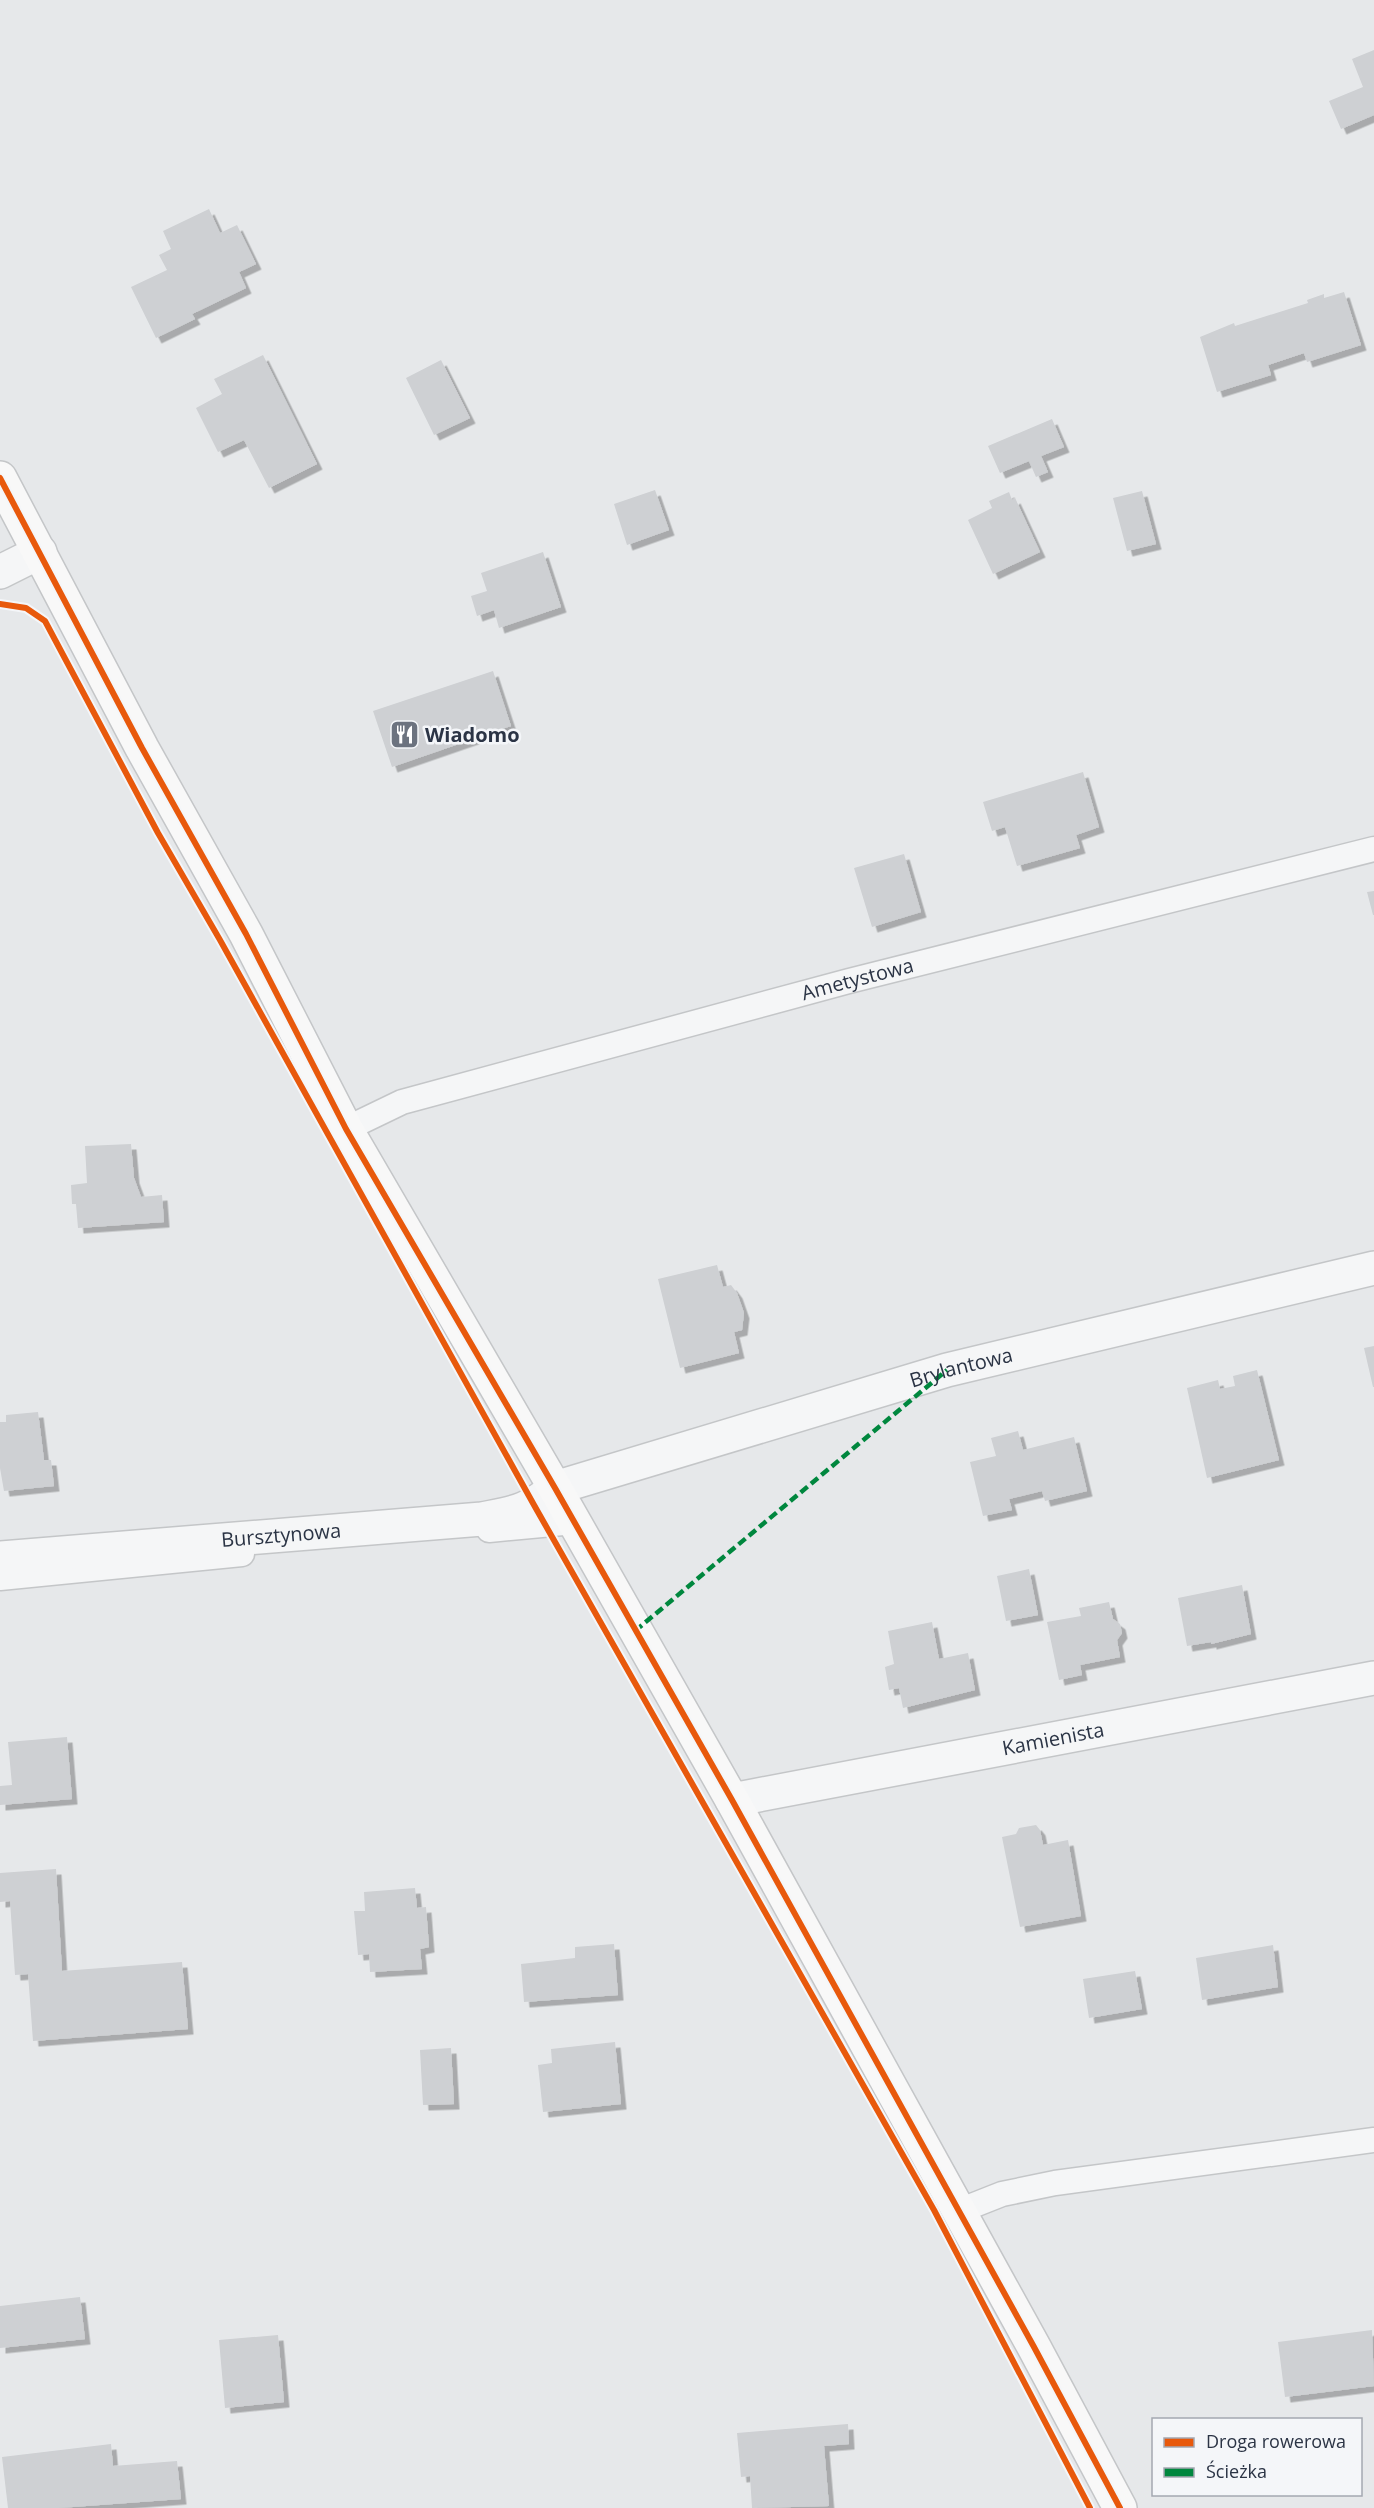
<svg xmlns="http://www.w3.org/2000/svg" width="1374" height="2508" viewBox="0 0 1374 2508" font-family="'Open Sans',sans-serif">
  <defs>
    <filter id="shadow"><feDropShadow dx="5.5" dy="5.5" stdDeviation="0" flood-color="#0004"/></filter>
  </defs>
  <rect width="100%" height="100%" fill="#e6e8ea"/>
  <!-- building -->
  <path fill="#ced0d3" filter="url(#shadow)" d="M1374,50V115L1341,129L1329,101L1363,87L1352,59Z
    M209,209L220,233L237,225L256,264L239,272L246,288L192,314L195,319L156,338L131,287L167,270L159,255L171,249L163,231Z
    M1344,292L1361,345L1307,362L1304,353L1268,365L1271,375L1217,392L1200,337L1234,323L1235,326L1308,303L1307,300L1324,294V298Z
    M263,355L317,464L269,488L244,440L218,452L196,408L222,394L214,379Z
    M441,360L470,418L434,435L406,378Z
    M1052,419L1064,447L1041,456L1048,472L1036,477L1029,461L1000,473L988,446Z
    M655,490L669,530L627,545L614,504Z
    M1142,491L1156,544L1127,551L1113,498Z
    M1009,492L1012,500L1015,498L1040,552L993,574L968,520L992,508L989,501Z
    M543,552L561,607L499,628L494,610L477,616L471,596L487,591L481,573Z
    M493,671L511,726L392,767L373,711Z
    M1083,772L1099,827L1076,835L1080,848L1017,866L1005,827L992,831L983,802Z
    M904,854L921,912L872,927L854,868Z
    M1374,891V915H1373L1367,892Z
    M131,1144L134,1178L141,1197L162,1195L164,1222L78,1228L76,1204H72L71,1185L87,1183L85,1146Z
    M717,1265L723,1287L731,1285L737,1293L744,1313L742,1330L734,1332L739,1353L680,1368L658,1279Z
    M1374,1346V1387H1373L1364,1348Z
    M1257,1370L1279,1460L1207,1478L1187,1388L1218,1380L1220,1389L1235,1386L1233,1376Z
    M38,1412L44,1460H51L54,1486L4,1491L0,1468V1422H6V1415Z
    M1018,1431L1023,1450L1074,1437L1087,1491L1045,1501L1042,1491L1009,1499L1012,1510L983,1516L970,1462L996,1456L991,1438Z
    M1029,1569L1038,1615L1006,1621L997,1576Z
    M1242,1585L1251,1634L1211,1644V1642L1187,1646L1178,1598Z
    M1109,1602L1113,1619L1120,1624L1122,1633L1117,1640L1120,1657L1080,1665L1082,1675L1059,1680L1047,1622L1081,1616L1079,1608Z
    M932,1622L939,1659L968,1653L975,1690L903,1708L899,1688L889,1690L885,1667L894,1664L888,1631Z
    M67,1737L72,1799L0,1805V1786L12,1785L8,1742Z
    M1036,1825L1040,1830L1043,1845L1068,1840L1081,1916L1020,1927L1002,1837L1016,1834L1019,1828Z
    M56,1869L62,1971L182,1962L188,2029L33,2041L28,1974L15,1975L10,1901L0,1902V1873Z
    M415,1888L417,1908L426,1907L429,1947L420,1949L422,1969L370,1972L369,1954L358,1955L354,1911H365L364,1892Z
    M614,1944L618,1995L524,2002L521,1964L575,1958V1947Z
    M1273,1945L1278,1987L1202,2000L1196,1958Z
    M1135,1971L1142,2009L1089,2018L1083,1979Z
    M615,2042L621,2104L543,2112L538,2065L552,2063L551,2049Z
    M451,2048L454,2104L423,2105L420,2050Z
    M80,2297L85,2339L0,2348V2306Z
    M1372,2330L1374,2386L1285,2397L1278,2342Z
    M278,2335L284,2402L225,2408L219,2340Z
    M848,2424L849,2444L824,2446L829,2506L752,2508L750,2476L741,2477L737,2433Z
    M111,2444L113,2466L177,2461L181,2499L59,2508H8L2,2457Z"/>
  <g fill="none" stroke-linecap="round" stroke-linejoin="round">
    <defs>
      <g id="lane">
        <path id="s1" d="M346,1129L402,1102L849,981L1374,849"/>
        <path d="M489,1530L574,1522"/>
        <path d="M0,1578L242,1554"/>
        <path d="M959,2211L1002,2194L1055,2183L1374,2140"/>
      </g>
      <g id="street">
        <path d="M0,572L40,552"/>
        <path id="s2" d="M0,1558L482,1519C517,1512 526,1512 555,1488L947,1370L1374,1268"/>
        <path id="s3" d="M732,1800L1374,1678"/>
      </g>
      <path id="secondary" d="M0,478L142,748L246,934L346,1129L555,1488L732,1800L1034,2347L1120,2508"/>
    </defs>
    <!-- lane casing -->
    <use href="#lane" stroke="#c4c6c8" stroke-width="27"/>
    <!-- street casing -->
    <use href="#street" stroke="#c4c6c8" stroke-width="36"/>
    <!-- secondary casing -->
    <use href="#secondary" stroke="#c4c6c8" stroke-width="36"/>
    <!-- lane -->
    <use href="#lane" stroke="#f5f6f7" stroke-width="24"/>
    <!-- street -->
    <use href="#street" stroke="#f5f6f7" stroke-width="33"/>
    <!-- secondary -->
    <use href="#secondary" stroke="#f8f8f8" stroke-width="33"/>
    <!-- quiet -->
    <path stroke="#00873e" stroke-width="4.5" stroke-dasharray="9 4.5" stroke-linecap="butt" d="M635,1631L947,1370"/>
    <defs>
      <path id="cycleway" d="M0,478L142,748L246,934L346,1129L555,1488L732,1800L1034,2347L1120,2508
        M0,604L26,608L45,621L158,833L220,940L534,1505L934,2210L1090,2508"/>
    </defs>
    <!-- cycleway casing -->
    <use href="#cycleway" stroke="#f4f6f9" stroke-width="10"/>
    <!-- cycleway -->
    <use href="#cycleway" stroke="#e8590c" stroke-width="6"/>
  </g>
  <!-- icons -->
  <defs>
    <symbol id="restaurant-square" viewBox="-11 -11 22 22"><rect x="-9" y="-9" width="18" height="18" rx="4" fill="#6c737f" stroke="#f4f6f9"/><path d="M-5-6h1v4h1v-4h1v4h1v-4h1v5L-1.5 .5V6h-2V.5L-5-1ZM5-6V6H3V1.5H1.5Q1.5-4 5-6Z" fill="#fff"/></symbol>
  </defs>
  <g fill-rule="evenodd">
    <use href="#restaurant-square" x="388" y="718" width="33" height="33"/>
  </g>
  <g text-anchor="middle" stroke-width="5" stroke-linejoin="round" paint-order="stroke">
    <!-- poi labels -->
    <g font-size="20" font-weight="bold" fill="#2b3445" stroke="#f4f6f9" text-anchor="start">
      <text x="425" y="742">Wiadomo</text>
    </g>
    <!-- street labels -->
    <g font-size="20" fill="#2b3445" stroke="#f4f6f9">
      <text dy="7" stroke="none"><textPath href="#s1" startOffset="534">Ametystowa</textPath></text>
      <text dy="7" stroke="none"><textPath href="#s2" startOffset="988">Brylantowa</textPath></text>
      <text dy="7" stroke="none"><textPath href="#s2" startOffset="282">Bursztynowa</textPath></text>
      <text dy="7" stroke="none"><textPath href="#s3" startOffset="327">Kamienista</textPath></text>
    </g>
  </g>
  <!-- legend -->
  <rect x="1152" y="2418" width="210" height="78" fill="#f4f6f9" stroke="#a4a8b1" stroke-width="1.5"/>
  <rect x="1164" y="2438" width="30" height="9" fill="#e8590c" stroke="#a4a8b1" stroke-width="1.5"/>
  <text x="1206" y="2448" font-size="18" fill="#2b3445">Droga rowerowa</text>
  <rect x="1164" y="2468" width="30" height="9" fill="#00873e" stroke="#a4a8b1" stroke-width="1.5"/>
  <text x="1206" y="2478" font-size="18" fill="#2b3445">Ścieżka</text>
</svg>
